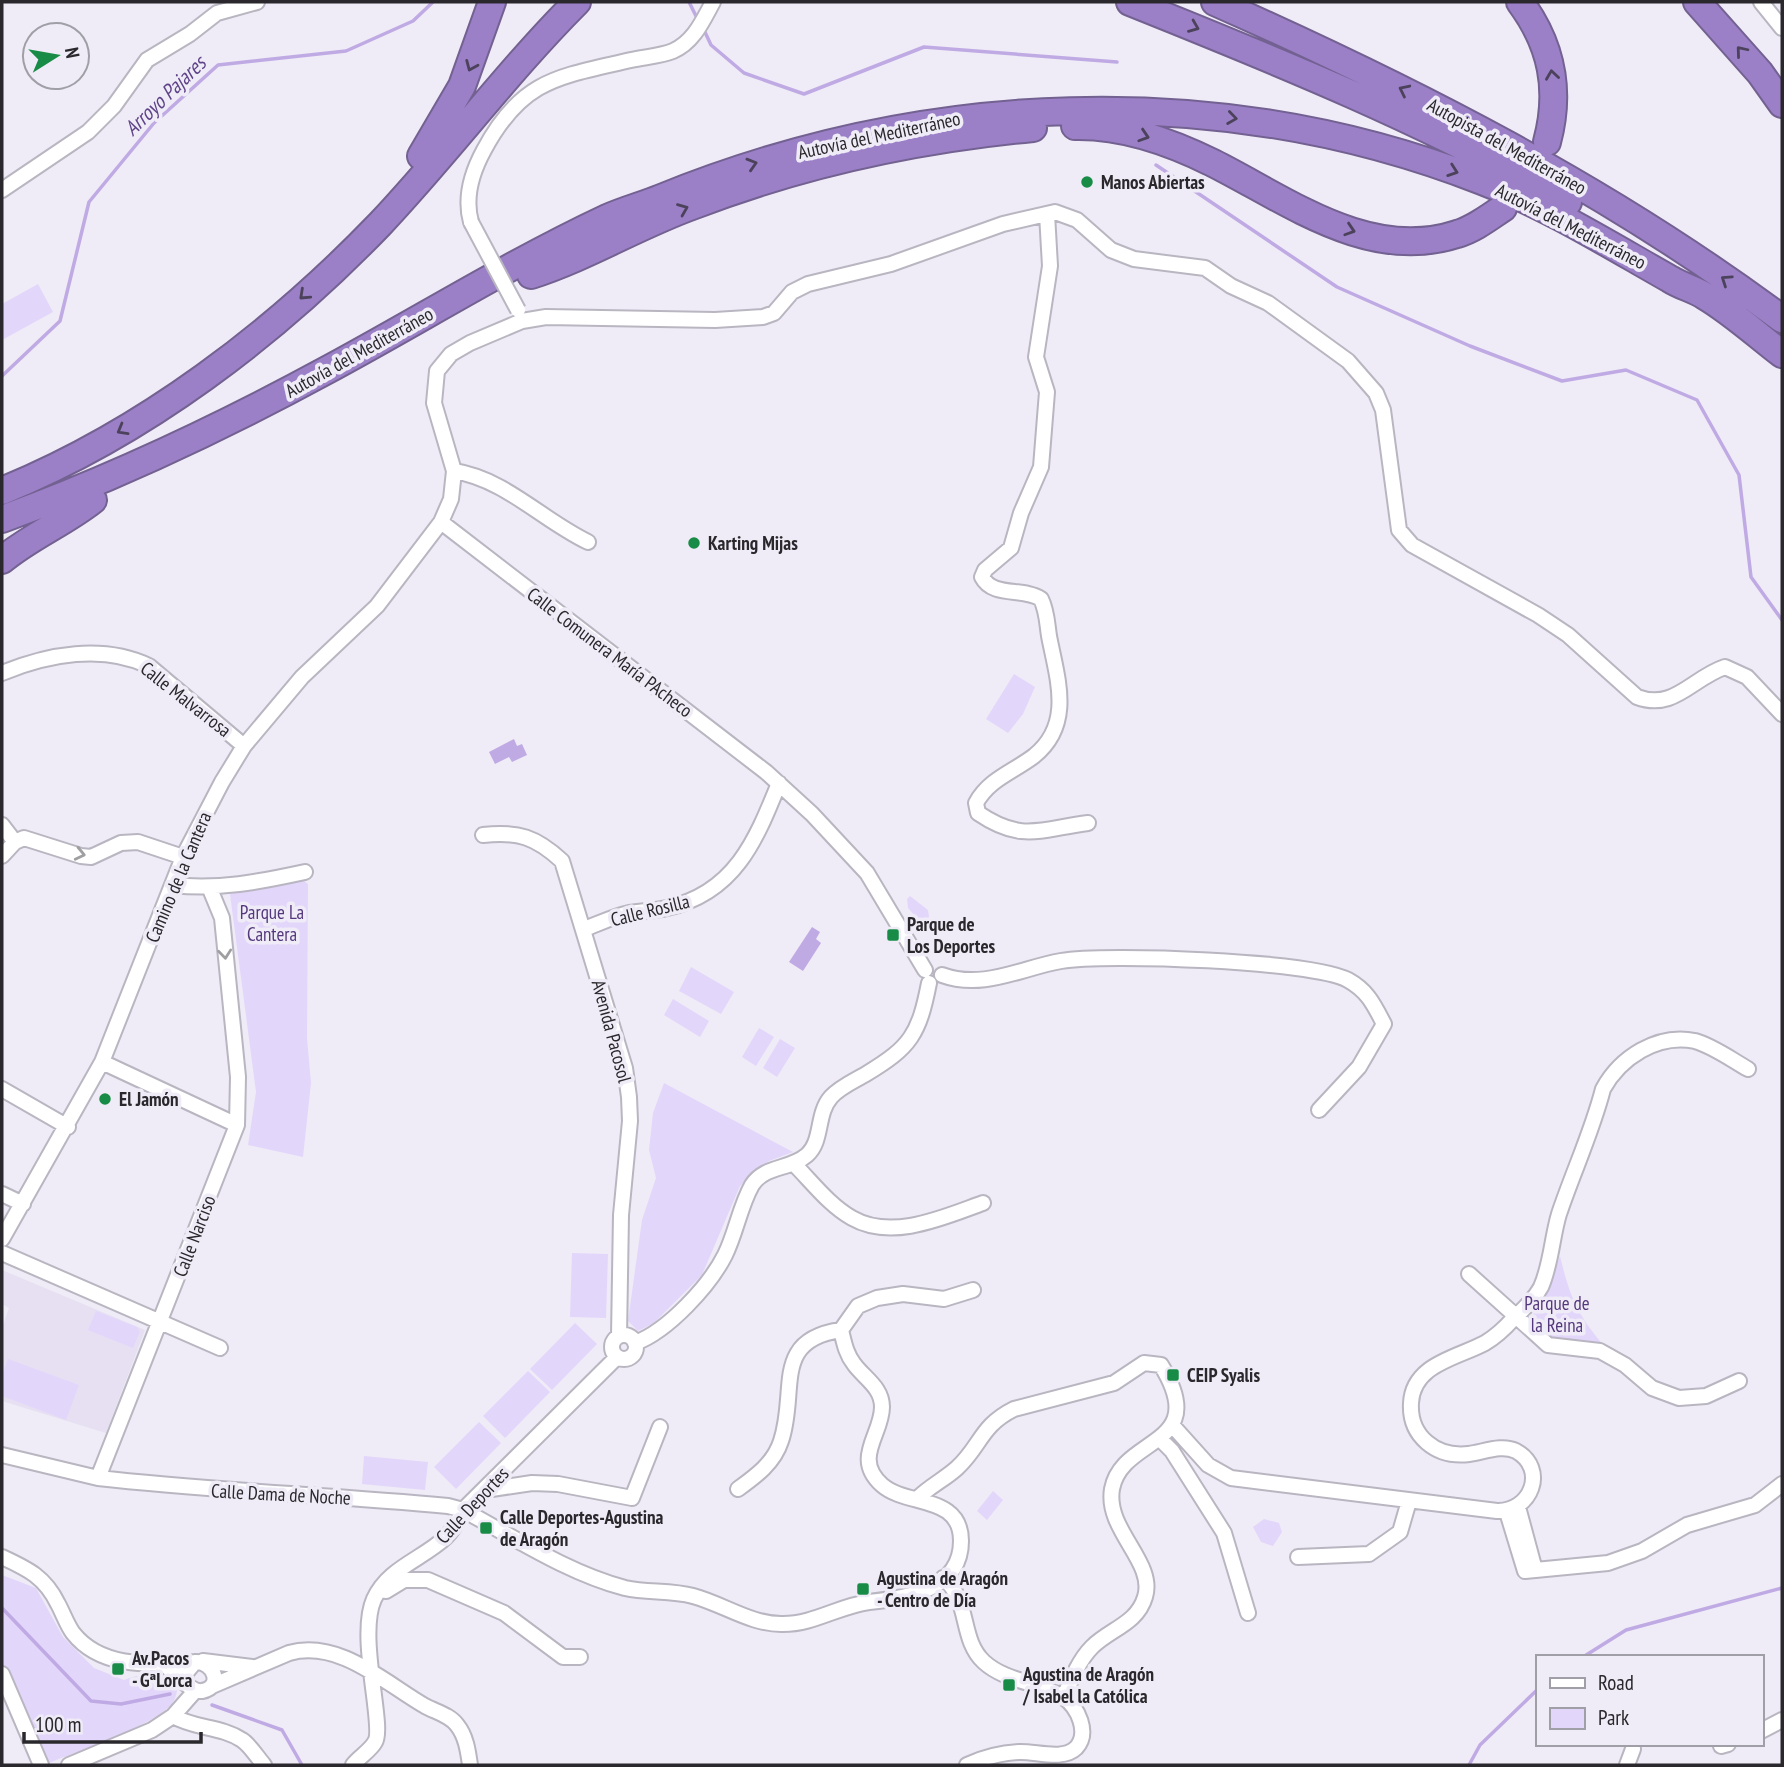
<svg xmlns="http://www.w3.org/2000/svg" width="1784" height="1767" viewBox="0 0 1784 1767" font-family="'PT Sans Narrow',sans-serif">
  <rect width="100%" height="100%" fill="#efecf7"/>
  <!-- built -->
  <path fill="#e6e0f2" d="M2,1270L145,1330L106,1433L2,1401V1328L9,1308L2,1304Z"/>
  <!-- green -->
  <path fill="#e3d6fb" d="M38,284L53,312L2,340V304Z
    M1014,674L1035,687L1023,714L1008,733L986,719Z
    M300,878L308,884L307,1038L311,1083L303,1157L248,1145L256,1092L230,894Z
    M910,896L928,910L930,924L926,929L908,908L907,899Z
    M691,967L734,992L721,1014L679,991Z
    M673,999L709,1021L700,1037L664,1015Z
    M759,1028L774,1037L756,1066L742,1057Z
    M780,1039L795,1048L777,1077L763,1068Z
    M664,1083L793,1152L769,1161L740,1186L702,1275L654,1323L638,1331L628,1321L642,1220L656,1178L649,1150L653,1113Z
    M572,1253L608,1254L606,1318L570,1317Z
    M1560,1256C1570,1298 1578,1316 1606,1348L1553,1338L1531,1318L1549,1287Z
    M96,1311L137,1327L140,1332L133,1348L88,1330Z
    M575,1323L597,1344L552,1390L530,1369Z
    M8,1359L79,1385L66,1420L2,1396V1376Z
    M528,1371L550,1392L505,1438L483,1416Z
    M479,1422L501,1443L456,1489L434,1467Z
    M364,1456L428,1462L425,1490L362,1484Z
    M993,1491L1003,1500L987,1520L977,1511Z
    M1264,1519L1279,1523L1282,1532L1273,1546L1261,1542L1253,1527Z
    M2,1575L36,1588L63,1637L94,1668L124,1680C146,1672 160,1672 178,1686C177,1691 176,1698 173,1702C159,1724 75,1752 49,1763L2,1667Z"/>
  <!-- water -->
  <path fill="#bfaae4" d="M514,739L517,746L522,744L527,755L512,762L509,757L495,764L489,752Z
    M812,927L820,932L816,939L821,943L803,971L789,962Z"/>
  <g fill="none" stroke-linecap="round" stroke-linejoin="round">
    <!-- stream -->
    <path stroke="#bfaae4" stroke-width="3.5" d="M689,2L698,20
      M704,30L711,45L744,73L804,94L924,47L1117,62
      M1156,165L1337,287L1470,346L1562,381L1626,370L1697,400L1739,475L1751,577L1782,620
      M2,376L60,321L89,202L154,123L218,65L346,51L413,21L433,2
      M2,1608L91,1701L121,1704L170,1694
      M1583,1657L1626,1630L1782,1588
      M212,1705L282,1730L302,1765
      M1469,1765L1480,1745L1537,1690"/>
    <defs>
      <path id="street" d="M1761,2L1782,28
        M2,190L88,132L114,106L147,60L190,34L217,13L257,2
        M1047,214L1050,266L1036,357L1047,392L1041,467L1021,513L1011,548L985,570L982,577C993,598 1023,587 1041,599C1047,611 1047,623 1049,636C1057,678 1074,724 1034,756C1013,772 989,779 976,803L978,813C1022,843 1041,829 1088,823
        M471,222C464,197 472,172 484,150C522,79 558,77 631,60C644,57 661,56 673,51C694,42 703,20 713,2
        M454,471C505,479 542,520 588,542
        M441,522L766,772L812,814L867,873L925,970
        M2,673C48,654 103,644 149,666L244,746
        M2,825L15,842
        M483,835C518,831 536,837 562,861L625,1068L629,1097L630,1121L621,1215L619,1336
        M2,856L15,842L24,838L81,856L91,857L121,843L138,842L183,857
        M173,885C219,890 259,882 305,872
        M584,929C598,924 614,916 629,913C642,911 655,911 667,908C735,893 756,840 779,783
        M942,975C983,990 1021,968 1061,961C1105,953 1313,961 1348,980C1368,991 1374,1005 1384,1024L1359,1067L1319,1110
        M102,1062L237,1125
        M2,1089L68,1127
        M793,1163C812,1182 829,1205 852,1218C892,1241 944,1217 983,1203
        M2,1194L23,1204
        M2,1239L102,1062L183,857L222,782L244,746L302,677L377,606L441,522L451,499L454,471L434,403L437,371L451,354L470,343L522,321L546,317L715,320L763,317L774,313L792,292L808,284L891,264L1003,224L1055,212L1077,220L1111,250L1134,259L1205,268L1231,286L1268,303L1348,361L1376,393L1383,410L1399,530L1412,545L1538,615L1568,635L1637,697C1674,711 1692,678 1725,667L1747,677L1782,714
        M2,1253L220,1348
        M1469,1274L1548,1345L1600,1351L1625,1365L1652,1388L1679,1398L1706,1396L1739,1381
        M612 1347a12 12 0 1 1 24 0a12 12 0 1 1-24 0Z
        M635,1343C668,1331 710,1285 725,1255C736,1233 740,1206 752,1185C765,1165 790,1170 807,1155C823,1141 816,1114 831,1097C840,1087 854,1081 866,1074C911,1047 919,1034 929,983
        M1172,1425L1208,1465L1231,1478L1497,1511C1531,1512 1548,1469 1516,1451C1502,1444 1484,1452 1469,1454C1436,1458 1409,1436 1411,1403C1413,1364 1457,1358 1485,1343C1495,1337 1505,1328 1513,1319C1522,1311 1535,1298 1541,1287C1551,1265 1552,1237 1559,1214C1573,1172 1592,1132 1603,1089C1620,1058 1657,1033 1695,1041C1713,1046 1732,1060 1748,1069
        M1161,1440L1172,1451L1224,1533L1248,1613
        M2,1455L98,1478L237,1125L238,1077L222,918L210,889
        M98,1478C214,1491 331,1495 448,1506L463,1510C515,1538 568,1573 625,1588C647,1593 671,1590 693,1596C723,1604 752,1625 783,1624C814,1624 839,1606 869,1602C905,1598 961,1591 961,1541C961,1494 907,1507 882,1485C852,1458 882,1435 882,1407C882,1387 864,1378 854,1364C846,1354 844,1342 841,1330
        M738,1489C756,1476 774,1463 781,1441C798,1391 771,1340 841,1330L858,1306L877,1298L903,1294L944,1299L973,1290
        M485,1490L532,1483L558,1484L632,1498L660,1427
        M918,1498C930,1486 945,1479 957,1468C981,1446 980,1426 1014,1409L1114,1383L1144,1363L1161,1365C1212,1448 1122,1435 1112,1489C1105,1530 1156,1562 1145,1597C1137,1624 1110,1629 1092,1647C1079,1660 1071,1680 1064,1697
        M1518,1507L1535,1570
        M1507,1512L1525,1571L1608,1563L1642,1551L1687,1525L1755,1505L1782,1484
        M2,1557C28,1569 45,1577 58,1604C63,1613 67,1625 73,1633C102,1670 153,1664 195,1662
        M1298,1557L1369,1554L1400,1532L1409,1501
        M943,1578C971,1600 959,1639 984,1662C1006,1682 1039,1682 1063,1697C1078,1707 1090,1733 1076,1748C1063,1761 1035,1751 1019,1752C1001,1753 982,1758 967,1765
        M386,1591L404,1580H428L504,1613L563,1657H580
        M203,1661L252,1667
        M162,1663C173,1670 190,1693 202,1691C224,1687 214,1661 195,1662L185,1674L186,1682
        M2,1674L41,1765
        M212,1686L289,1653C339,1639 385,1683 425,1706C436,1712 450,1715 457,1725C466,1736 468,1751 470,1765
        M173,1716C195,1729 221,1726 242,1740C250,1745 257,1757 264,1765
        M1761,1731L1782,1720
        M1721,1746L1728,1744
        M69,1765L152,1730L173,1716L195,1691
        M353,1765C359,1757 370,1751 375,1742C385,1727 357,1636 374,1599C388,1568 423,1559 446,1537C453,1530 459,1519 463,1510L617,1357
        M1627,1765L1633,1749"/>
      <path id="highway" d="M1130,2C1280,62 1427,122 1568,202
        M1215,2C1413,90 1608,189 1782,319
        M1520,2C1552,45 1561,90 1547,142
        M1697,2L1760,73L1782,104
        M1075,126C1122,125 1171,142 1213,163C1287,200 1369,263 1457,234C1474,229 1488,218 1503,208
        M421,156L462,86L492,2
        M531,275C587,257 637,226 692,206C801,164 917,139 1033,128
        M2,491C144,433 274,334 380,224C448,152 507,72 577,2
        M2,519C114,478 222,427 327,370C420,320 511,263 607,218C625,210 644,205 661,198C922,92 1218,78 1482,181C1549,207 1608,244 1670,279C1681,286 1694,289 1705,296C1732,312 1757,335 1782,354
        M2,560C31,536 64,523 93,500"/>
    </defs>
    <!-- street casing -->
    <use href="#street" stroke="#b9b6c1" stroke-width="18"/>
    <!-- highway casing -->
    <use href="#highway" stroke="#736191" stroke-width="30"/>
    <!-- street -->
    <use href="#street" stroke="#fff" stroke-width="14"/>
    <!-- highway -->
    <use href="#highway" stroke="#9b80c8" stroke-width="26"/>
    <defs>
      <path id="street-bridge" d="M471,222L518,310"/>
    </defs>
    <!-- street-bridge casing -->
    <use href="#street-bridge" stroke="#b9b6c1" stroke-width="18" stroke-linecap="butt"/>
    <!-- street-bridge -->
    <use href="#street-bridge" stroke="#fff" stroke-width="14"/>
  </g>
  <!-- one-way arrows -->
  <defs><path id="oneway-chevron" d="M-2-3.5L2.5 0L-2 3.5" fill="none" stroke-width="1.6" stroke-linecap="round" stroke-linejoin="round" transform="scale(1.75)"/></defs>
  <g stroke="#4c425b">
    <use href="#oneway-chevron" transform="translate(1194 27) rotate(22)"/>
    <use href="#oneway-chevron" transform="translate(1741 51) rotate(-130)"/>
    <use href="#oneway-chevron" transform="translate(471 66) rotate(113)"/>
    <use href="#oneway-chevron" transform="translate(1552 75) rotate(-98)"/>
    <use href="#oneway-chevron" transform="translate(1404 90) rotate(-154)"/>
    <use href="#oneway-chevron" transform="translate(1232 118) rotate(8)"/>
    <use href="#oneway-chevron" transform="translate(1144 136) rotate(18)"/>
    <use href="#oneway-chevron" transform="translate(752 164) rotate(-17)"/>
    <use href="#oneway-chevron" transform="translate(1453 171) rotate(19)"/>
    <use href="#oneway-chevron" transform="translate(683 209) rotate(-22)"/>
    <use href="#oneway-chevron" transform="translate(1350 230) rotate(18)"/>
    <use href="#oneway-chevron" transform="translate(1726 280) rotate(-146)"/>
    <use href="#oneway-chevron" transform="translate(304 295) rotate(137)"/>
    <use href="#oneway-chevron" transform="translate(122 430) rotate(150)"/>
  </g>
  <g stroke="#9f9ea0">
    <use href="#oneway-chevron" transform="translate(80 854) rotate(13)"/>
    <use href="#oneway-chevron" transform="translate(225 954) rotate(84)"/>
  </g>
  <!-- markers -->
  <g fill="#188c46" stroke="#efecf7" stroke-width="2.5">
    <circle cx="1087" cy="182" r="7"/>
    <circle cx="694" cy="543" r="7"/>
    <rect x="886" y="928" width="14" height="14" rx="3.5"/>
    <circle cx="105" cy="1099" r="7"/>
    <rect x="1166" y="1368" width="14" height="14" rx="3.5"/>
    <rect x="479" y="1521" width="14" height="14" rx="3.5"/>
    <rect x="856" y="1582" width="14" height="14" rx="3.5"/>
    <rect x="111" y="1662" width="14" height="14" rx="3.5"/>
    <rect x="1002" y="1678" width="14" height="14" rx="3.5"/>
  </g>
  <g text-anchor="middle" stroke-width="7" stroke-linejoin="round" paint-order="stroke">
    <!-- street labels -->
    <g font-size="19" fill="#2a282c" stroke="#efecf7">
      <text transform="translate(879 135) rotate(-12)" y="7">Autovía del Mediterráneo</text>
      <text transform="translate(1507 146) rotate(29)" y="7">Autopista del Mediterráneo</text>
      <text transform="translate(1571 226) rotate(27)" y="7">Autovía del Mediterráneo</text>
      <text transform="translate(359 352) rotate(-29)" y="7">Autovía del Mediterráneo</text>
      <text transform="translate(610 652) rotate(37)" y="7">Calle Comunera María PAcheco</text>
      <text transform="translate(186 699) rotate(38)" y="7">Calle Malvarrosa</text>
      <text transform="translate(178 877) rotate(-67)" y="7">Camino de la Cantera</text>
      <text transform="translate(650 910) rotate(-14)" y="7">Calle Rosilla</text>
      <text transform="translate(612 1031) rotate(75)" y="7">Avenida Pacosol</text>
      <text transform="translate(194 1236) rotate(-69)" y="7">Calle Narciso</text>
      <text transform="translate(281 1494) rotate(3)" y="7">Calle Dama de Noche</text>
      <text transform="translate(472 1505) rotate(-47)" y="7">Calle Deportes</text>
    </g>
    <!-- poi labels -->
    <g font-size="19" font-weight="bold" fill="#2a282c" stroke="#efecf7" text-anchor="start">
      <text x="1101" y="189">Manos Abiertas</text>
      <text x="708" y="550">Karting Mijas</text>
      <text x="907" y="931">Parque de<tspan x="907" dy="22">Los Deportes</tspan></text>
      <text x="119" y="1106">El Jamón</text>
      <text x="1187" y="1382">CEIP Syalis</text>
      <text x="500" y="1524">Calle Deportes-Agustina<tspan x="500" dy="22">de Aragón</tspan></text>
      <text x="877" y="1585">Agustina de Aragón<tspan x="877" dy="22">- Centro de Día</tspan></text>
      <text x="132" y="1665">Av.Pacos<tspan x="132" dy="22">- GªLorca</tspan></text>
      <text x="1023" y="1681">Agustina de Aragón<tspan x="1023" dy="22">/ Isabel la Católica</tspan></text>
    </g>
    <!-- park labels -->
    <g font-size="19" fill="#54387d" stroke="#efecf7">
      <text x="272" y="919">Parque La<tspan x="272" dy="22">Cantera</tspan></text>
      <text x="1557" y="1310">Parque de<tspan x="1557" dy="22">la Reina</tspan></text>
    </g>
    <!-- water labels -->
    <g font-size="21" font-style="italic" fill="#5f4389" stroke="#efecf7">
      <text transform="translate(165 96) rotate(-44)" y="7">Arroyo Pajares</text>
    </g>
  </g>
  <!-- border -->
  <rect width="1784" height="1767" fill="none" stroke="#2a282c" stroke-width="7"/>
  <!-- legend -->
  <rect x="1536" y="1655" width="228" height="91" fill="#efecf7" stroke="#a09ea6" stroke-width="2"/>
  <rect x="1550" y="1678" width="35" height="10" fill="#ffffff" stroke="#a09ea6" stroke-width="2"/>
  <text x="1598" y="1690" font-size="21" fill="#2a282c">Road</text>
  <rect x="1550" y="1708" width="35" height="21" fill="#e3d6fb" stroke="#a09ea6" stroke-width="2"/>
  <text x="1598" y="1725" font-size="21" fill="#2a282c">Park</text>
  <!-- north arrow -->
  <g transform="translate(56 56) rotate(79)"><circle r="33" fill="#efecf7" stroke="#a09ea6" stroke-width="2"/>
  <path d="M0-5L12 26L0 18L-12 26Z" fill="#188c46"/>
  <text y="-10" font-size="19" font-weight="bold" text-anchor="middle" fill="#2a282c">N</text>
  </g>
  <!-- scale -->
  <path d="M24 1732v10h177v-10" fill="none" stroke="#2a282c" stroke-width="3.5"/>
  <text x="35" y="1732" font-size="21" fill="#2a282c" stroke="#efecf7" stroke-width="5" paint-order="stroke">100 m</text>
</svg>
